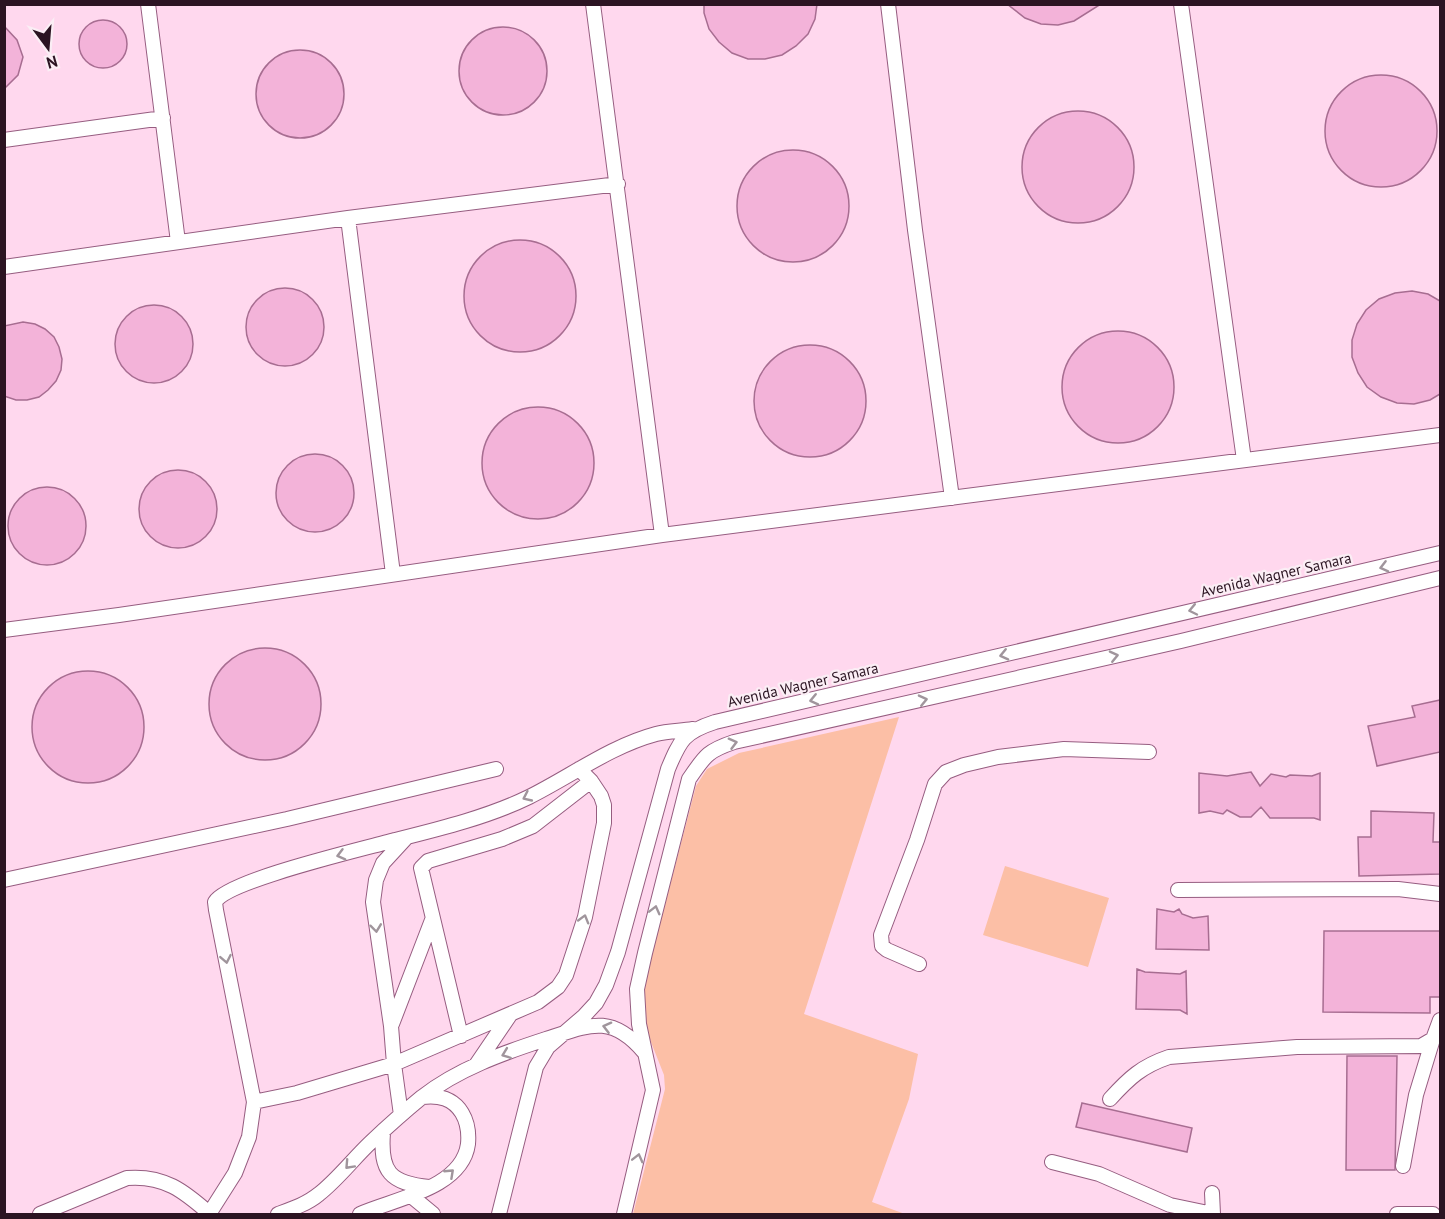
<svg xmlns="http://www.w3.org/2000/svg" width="1445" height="1219" viewBox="0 0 1445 1219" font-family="'PT Sans',sans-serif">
  <rect width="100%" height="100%" fill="#ffd8ee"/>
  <!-- green -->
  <path fill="#fcbfa6" d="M899,717L804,1014L918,1054L909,1099L872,1202L905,1214H633L665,1089L664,1075L647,1032L642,992L696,786L707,769L739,753Z
    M1005,866L1109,898L1088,967L983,935Z"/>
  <!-- building -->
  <path fill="#f3b3d9" stroke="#a76d91" stroke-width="1.5" d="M704,4H817L815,19L808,34L796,46L782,55L765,59H748L732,53L719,42L709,29L704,13Z
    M1007,4H1101L1074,21L1058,25L1041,24L1025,18Z
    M79 44a24 24 0 1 1 48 0a24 24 0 1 1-48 0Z
    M4,26L17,40L23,57L18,75L4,89Z
    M459 71a44 44 0 1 1 88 0a44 44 0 1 1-88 0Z
    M256 94a44 44 0 1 1 88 0a44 44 0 1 1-88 0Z
    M1325 131a56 56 0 1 1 112 0a56 56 0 1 1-112 0Z
    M1022 167a56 56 0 1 1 112 0a56 56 0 1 1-112 0Z
    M737 206a56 56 0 1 1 112 0a56 56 0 1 1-112 0Z
    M464 296a56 56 0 1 1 112 0a56 56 0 1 1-112 0Z
    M246 327a39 39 0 1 1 78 0a39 39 0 1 1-78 0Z
    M1412,291L1428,294L1440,301V394L1430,400L1414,404L1397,403L1381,397L1367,387L1358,373L1352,357V340L1357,324L1366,310L1379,299L1395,293Z
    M115 344a39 39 0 1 1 78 0a39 39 0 1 1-78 0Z
    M23,322L35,324L45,329L54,337L59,347L62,359L61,370L56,381L48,390L39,397L27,400H16L4,396V326Z
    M1062 387a56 56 0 1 1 112 0a56 56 0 1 1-112 0Z
    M754 401a56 56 0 1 1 112 0a56 56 0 1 1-112 0Z
    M482 463a56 56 0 1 1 112 0a56 56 0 1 1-112 0Z
    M276 493a39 39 0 1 1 78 0a39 39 0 1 1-78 0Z
    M139 509a39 39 0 1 1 78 0a39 39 0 1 1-78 0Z
    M8 526a39 39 0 1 1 78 0a39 39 0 1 1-78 0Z
    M209 704a56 56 0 1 1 112 0a56 56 0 1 1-112 0Z
    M32 727a56 56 0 1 1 112 0a56 56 0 1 1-112 0Z
    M1440,700V752L1377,766L1368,726L1415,717L1412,706Z
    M1251,772L1260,786L1271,774L1286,777L1290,775L1312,776L1320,773V820L1314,818H1270L1261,807L1251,817H1240L1227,810L1223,814L1210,811L1199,813V773L1227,776Z
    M1371,811L1434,813L1433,842H1440V874L1359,876L1358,837H1371Z
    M1157,909L1174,912L1179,909L1182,914L1193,918L1208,916L1209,950L1156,949Z
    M1324,931H1440V997H1430V1013L1323,1012Z
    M1137,969L1145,972L1180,974L1186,971L1187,1014L1180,1010L1136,1009Z
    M1347,1056H1397L1395,1170H1346Z
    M1082,1103L1192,1128L1187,1152L1076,1127Z"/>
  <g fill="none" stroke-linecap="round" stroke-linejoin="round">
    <defs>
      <path id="minor" d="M148,4L178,242
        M593,4L662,535
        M888,4L915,230L952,498
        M1181,4L1244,460
        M4,140L163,118
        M348,218L393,574
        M4,267L348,218L618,184
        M4,630L119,615L662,535L1440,435
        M406,838L383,863L376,880L373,902L391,1026L394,1064L538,1002L558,987L566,975L585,917L604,823V805L601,796L591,781L579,769
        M4,880L287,819L496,769
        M1178,890L1398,889L1440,894
        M919,964L887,950L882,946L881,935L917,840L935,784L946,772L964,765L998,757L1064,749L1149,752
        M392,1024L432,920
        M461,1036L421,868L428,861L502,839L533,826L591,781
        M476,1065L510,1015
        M1110,1099C1129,1078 1142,1066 1169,1057L1297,1047L1421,1046L1433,1039L1440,1020
        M254,1102L297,1093L394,1064L401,1115
        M383,1133C380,1172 390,1183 429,1187
        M1052,1162L1099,1174L1170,1205L1213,1214
        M1403,1166L1416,1095L1433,1039
        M1212,1193L1213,1214
        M410,1195L433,1214
        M40,1214L127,1178C164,1175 184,1191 210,1214
        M209,1214L235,1173L249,1137L254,1102L216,910L215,902C228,880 364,849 395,840C439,829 488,817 529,797C571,776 611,746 656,734C668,731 681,731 693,729
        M278,1214C292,1209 307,1204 319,1194C338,1179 353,1159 371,1142C387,1127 405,1111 422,1097C458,1069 503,1053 546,1039C589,1025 611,1013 644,1052
        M360,1214C393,1199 462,1189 468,1144C469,1133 468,1123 462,1113C453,1098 439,1095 422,1097
        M499,1214L536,1067L548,1047L584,1016L596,1003L606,985L618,952L668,769C680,740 684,732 715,722L1440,553
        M624,1214L653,1090L639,1024L637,989L645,953L689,779C705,756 707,751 734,742L1181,641L1440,578
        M1397,1214H1433"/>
    </defs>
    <!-- minor casing -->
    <use href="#minor" stroke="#965d80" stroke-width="16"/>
    <!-- minor -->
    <use href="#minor" stroke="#fff" stroke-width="14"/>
  </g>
  <!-- one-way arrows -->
  <defs><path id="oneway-chevron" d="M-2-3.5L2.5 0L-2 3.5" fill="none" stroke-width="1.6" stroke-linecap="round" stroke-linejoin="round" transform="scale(1.5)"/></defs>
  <g stroke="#a0959c">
    <use href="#oneway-chevron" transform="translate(1384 567) rotate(166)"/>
    <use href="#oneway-chevron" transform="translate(1193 610) rotate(168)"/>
    <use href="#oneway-chevron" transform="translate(1004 655) rotate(167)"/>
    <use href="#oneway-chevron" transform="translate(1114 656) rotate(-13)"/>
    <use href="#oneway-chevron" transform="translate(814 700) rotate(167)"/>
    <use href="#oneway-chevron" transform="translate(923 700) rotate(-13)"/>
    <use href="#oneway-chevron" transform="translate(733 743) rotate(-15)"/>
    <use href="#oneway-chevron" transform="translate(527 797) rotate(155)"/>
    <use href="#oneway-chevron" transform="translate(341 855) rotate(165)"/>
    <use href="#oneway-chevron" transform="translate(655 910) rotate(-76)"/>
    <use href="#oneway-chevron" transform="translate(584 919) rotate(-74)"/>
    <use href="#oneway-chevron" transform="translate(376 928) rotate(83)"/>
    <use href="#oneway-chevron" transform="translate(226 959) rotate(79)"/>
    <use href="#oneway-chevron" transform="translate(607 1027) rotate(-166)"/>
    <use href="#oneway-chevron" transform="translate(506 1054) rotate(159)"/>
    <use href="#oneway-chevron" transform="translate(638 1158) rotate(-76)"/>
    <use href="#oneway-chevron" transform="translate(349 1165) rotate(133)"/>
    <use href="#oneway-chevron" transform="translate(450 1173) rotate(-43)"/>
  </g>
  <g text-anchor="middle" stroke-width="4.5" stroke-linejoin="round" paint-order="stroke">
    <!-- street labels -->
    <g font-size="15" fill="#2b1422" stroke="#fbeef5">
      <text transform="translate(1276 575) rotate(-13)" y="5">Avenida Wagner Samara</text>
      <text transform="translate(803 685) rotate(-13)" y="5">Avenida Wagner Samara</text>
    </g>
  </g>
  <!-- border -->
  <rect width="1445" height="1219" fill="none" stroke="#2b1422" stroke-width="12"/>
  <!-- north arrow -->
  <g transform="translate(48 48) rotate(164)" stroke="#fbeef5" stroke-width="4.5" paint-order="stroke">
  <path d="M0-4.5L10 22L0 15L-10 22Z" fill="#2b1422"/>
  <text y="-9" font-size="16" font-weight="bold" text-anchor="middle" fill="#2b1422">N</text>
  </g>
</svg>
